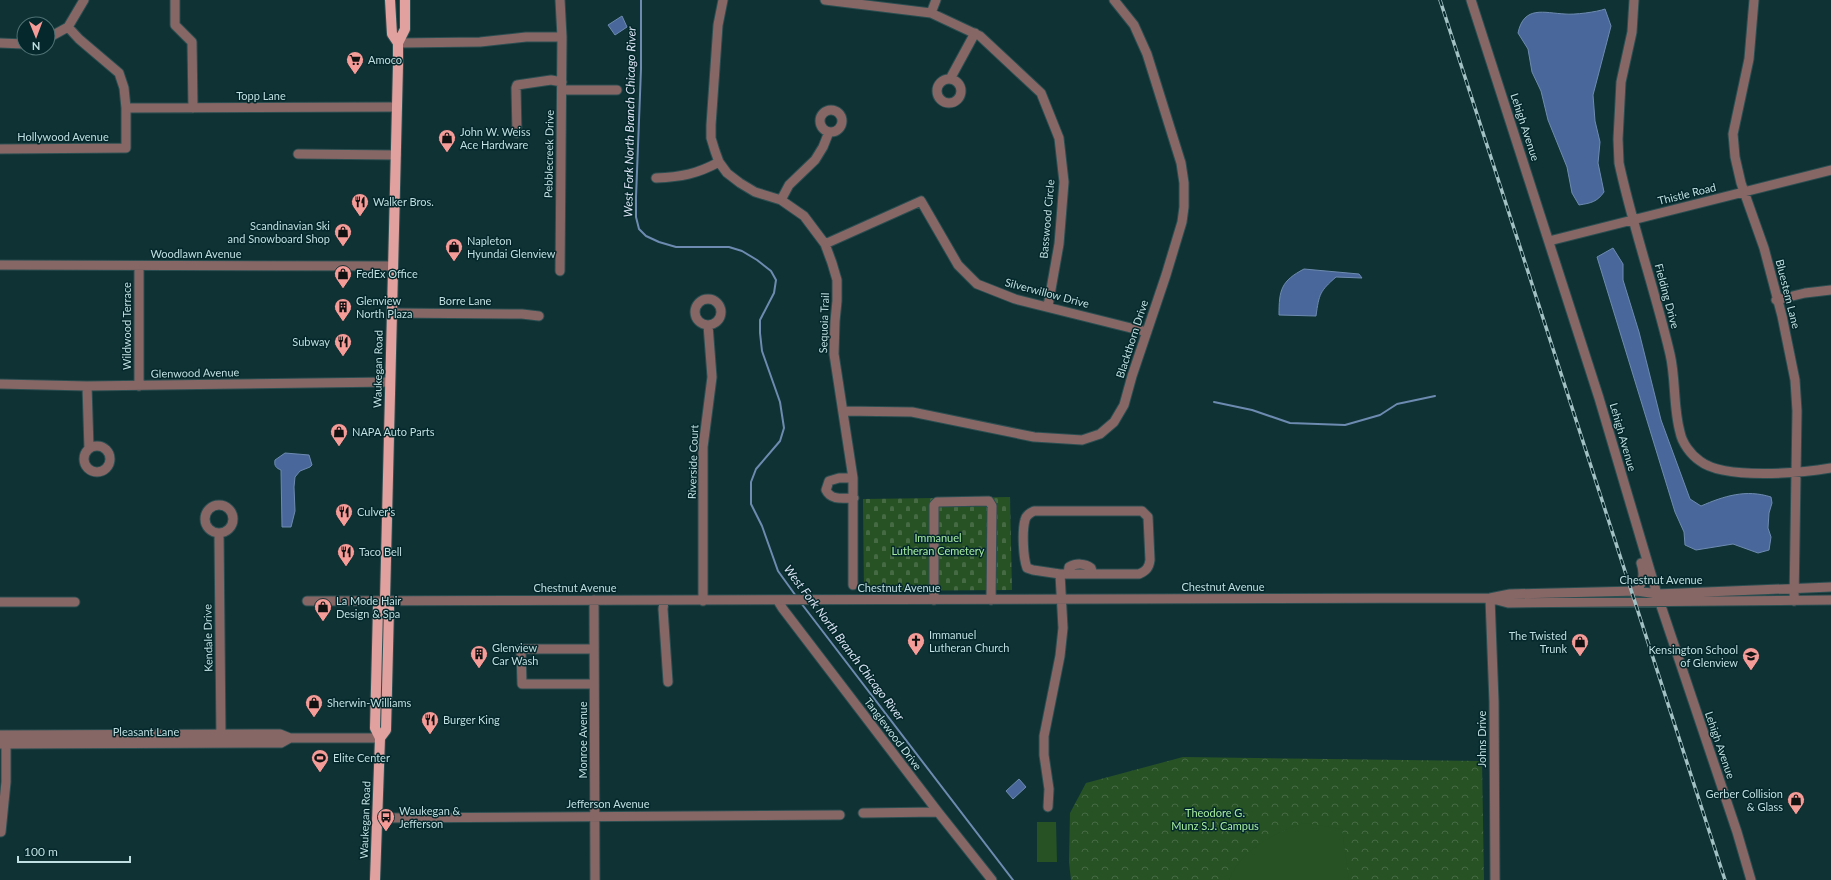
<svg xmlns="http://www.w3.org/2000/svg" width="1831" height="880" viewBox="0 0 1831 880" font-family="Lato,sans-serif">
  <defs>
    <pattern id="cemetery-stones" width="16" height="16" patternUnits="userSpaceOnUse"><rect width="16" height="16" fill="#275224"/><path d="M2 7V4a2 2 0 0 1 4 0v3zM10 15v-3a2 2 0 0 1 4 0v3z" fill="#456a44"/></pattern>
    <pattern id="park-crowns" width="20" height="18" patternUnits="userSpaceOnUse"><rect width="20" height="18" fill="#275224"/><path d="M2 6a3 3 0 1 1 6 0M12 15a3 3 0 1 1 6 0" fill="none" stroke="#456a44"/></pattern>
  </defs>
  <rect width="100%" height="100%" fill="#0f3235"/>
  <!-- cemetery -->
  <path fill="url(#cemetery-stones)" d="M1010,497L1012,590L864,591L863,499Z"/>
  <!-- park -->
  <path fill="url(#park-crowns)" d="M1183,757L1482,761L1484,880H1071L1069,862L1070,813L1086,783Z"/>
  <!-- pitch -->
  <path fill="#275224" d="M1037,822H1056L1057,862H1037Z
    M1304,823L1342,829L1349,880H1229C1242,848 1273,834 1304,823Z"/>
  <!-- water -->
  <path fill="#4a679b" stroke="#6d8bb0" d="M1605,9L1611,26L1593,95L1595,121L1600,142L1598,163L1604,192C1597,202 1591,203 1579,205L1572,193L1567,167L1548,120L1541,91L1532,72L1528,49L1518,33C1524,5 1544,13 1565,14C1574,15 1597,12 1605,9Z
    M622,16L627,27L615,35L608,25Z
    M1613,248L1623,264V280L1639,332L1661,420L1690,499L1701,506C1724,496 1746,489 1771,497L1772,503L1769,513L1768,528L1771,537L1769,550L1758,553L1733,544L1696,550L1685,545L1684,532L1675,512L1597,257Z
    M1304,269L1359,274L1362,278L1336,277C1320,291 1319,294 1316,316L1279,315C1279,290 1281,281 1304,269Z
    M285,453L309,455L312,465L310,467L300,471L295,477L294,487L295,511L291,527H282L281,470C276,468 274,466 275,460Z
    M1019,779L1026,787L1013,799L1006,791Z"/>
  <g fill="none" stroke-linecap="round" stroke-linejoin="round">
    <!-- stream -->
    <path stroke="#6d8bb0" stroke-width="2" d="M641,0V69L636,197V217L639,229L646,236L659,242L676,247H729L742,251L757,260L771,271L776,280L774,293L760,320V333L762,351L780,402L784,428L780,441L756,469L751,482V504L762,526L778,571L796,596
      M1214,402L1252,410L1290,423L1345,425L1380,415L1397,404L1435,396
      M801,603L1013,880"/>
    <defs>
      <path id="minor" d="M175,0V25L192,42L193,108
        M723,0L718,25L711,125V138L715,151L719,162L727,173L740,183L755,192L781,200L804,216L825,244L832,263L837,280V301L835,321L834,354L853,478V585
        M825,0L931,13L980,36L1041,93L1059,138L1064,182L1059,244L1048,306
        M1471,0L1599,398L1657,594L1737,832L1751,880
        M1634,0L1632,32L1621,82L1618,139L1619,163C1633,228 1655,290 1670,354C1676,379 1673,407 1680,432C1682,443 1691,455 1700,461C1724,480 1801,473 1831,468
        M1754,0L1749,59L1733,134L1735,157L1741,183L1764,248L1782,316L1795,380L1797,411L1794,601
        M931,13L936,0
        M48,38L68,27
        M0,43L24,44
        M398,43L480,42L526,37H562
        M937 91a12 12 0 1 1 24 0a12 12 0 1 1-24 0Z
        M950,79L975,33
        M562,90H617
        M126,108L397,107
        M820 121a11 11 0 1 1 22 0a11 11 0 1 1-22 0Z
        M517,133L516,88L517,85L551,80L562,82
        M0,149L126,148V108L124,88L119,73L79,39L68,27L84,0
        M298,154L396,155
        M656,178C681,177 697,174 719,162
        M781,200L789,185L815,160L823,147L829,132
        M1549,241L1831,170
        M825,244L921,201L958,265L977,284L1015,299L1147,332
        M0,265L393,266
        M139,266V386
        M560,271L562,37L560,0
        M695 312a13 13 0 1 1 26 0a13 13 0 1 1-26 0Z
        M1776,300L1805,293L1831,290
        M392,313L522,314L539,316
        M0,384L87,386L390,382
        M87,386L89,449
        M843,411L912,412L1034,437L1082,440L1100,434L1114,422L1124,405L1132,376L1166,275L1182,222L1184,207V183L1181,163L1147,54L1134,25L1114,0
        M84 459a13 13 0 1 1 26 0a13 13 0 1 1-26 0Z
        M853,478H839L829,481L826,490C831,501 844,498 854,498
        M205 519a14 14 0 1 1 28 0a14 14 0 1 1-28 0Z
        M219,533L221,739
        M1068,574L1069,567C1076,563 1085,563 1091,568L1093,574
        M1637,591C1643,581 1645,574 1641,563
        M1490,598L1494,702L1495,880
        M1493,599L1508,603L1831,600
        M594,600L595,880
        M934,600V505L937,502L989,501L992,506L991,600
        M307,601L1490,598L1510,594L1637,591L1657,594L1831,587
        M664,601L663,609L668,682
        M703,601V447L712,377L708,325
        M778,601L783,609L938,812L992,880
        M0,602H75
        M594,649H521L522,684H594
        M0,735L280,734L290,738H380
        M0,744L281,743L290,738
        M1048,807L1049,789L1044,755V736L1060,656L1063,628L1060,574H1139C1146,571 1149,568 1150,560L1148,517L1142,511H1034C1030,513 1026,515 1025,520C1022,531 1023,558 1027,568L1033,570L1060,574
        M863,813L938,812
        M377,818L840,815
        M1,832L6,782V739"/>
      <path id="major" d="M390,0L392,34L398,43
        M380,738L386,730L389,608L385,600L398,65V43L405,29V0
        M375,880L380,738L375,728L378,608L385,600"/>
    </defs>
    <!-- minor casing -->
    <use href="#minor" stroke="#2b4e51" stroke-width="11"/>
    <!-- major casing -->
    <use href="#major" stroke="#2b4e51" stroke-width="12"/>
    <!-- minor -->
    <use href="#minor" stroke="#876766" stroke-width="9"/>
    <!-- major -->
    <use href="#major" stroke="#e1a19e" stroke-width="10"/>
    <defs>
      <path id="rail" d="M1440,0L1725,880"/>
    </defs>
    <!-- rail casing -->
    <use href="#rail" stroke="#a2c1c4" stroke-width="3.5"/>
    <!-- rail -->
    <use href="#rail" stroke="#04282b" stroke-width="2" stroke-dasharray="6" stroke-linecap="butt"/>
  </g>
  <!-- icons -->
  <defs>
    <symbol id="supermarket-pin" viewBox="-11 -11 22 30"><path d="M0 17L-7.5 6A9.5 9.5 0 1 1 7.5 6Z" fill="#f59b98" stroke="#04282b"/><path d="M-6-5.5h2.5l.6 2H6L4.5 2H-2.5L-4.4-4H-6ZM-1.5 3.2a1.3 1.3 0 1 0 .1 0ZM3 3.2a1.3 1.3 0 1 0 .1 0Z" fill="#111"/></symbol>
    <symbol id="shop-pin" viewBox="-11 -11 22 30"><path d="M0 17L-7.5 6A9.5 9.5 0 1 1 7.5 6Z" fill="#f59b98" stroke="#04282b"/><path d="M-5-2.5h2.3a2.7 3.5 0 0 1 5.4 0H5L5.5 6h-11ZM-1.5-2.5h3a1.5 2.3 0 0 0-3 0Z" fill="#111"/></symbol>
    <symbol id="restaurant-pin" viewBox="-11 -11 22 30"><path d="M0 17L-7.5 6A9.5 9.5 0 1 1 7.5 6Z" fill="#f59b98" stroke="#04282b"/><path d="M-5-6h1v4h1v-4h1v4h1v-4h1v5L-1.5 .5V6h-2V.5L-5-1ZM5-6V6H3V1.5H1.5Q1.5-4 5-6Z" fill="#111"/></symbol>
    <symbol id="building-pin" viewBox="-11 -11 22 30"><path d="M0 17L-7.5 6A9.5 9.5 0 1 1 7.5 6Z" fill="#f59b98" stroke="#04282b"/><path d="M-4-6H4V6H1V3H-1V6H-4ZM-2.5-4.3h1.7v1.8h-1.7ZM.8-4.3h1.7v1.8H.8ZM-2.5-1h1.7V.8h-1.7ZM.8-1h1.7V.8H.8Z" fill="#111"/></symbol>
    <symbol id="church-pin" viewBox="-11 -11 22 30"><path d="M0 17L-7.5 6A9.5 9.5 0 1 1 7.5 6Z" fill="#f59b98" stroke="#04282b"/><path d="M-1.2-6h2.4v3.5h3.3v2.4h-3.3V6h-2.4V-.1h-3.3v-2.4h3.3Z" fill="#111"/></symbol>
    <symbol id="school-pin" viewBox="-11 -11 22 30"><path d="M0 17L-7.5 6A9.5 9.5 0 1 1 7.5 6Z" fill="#f59b98" stroke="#04282b"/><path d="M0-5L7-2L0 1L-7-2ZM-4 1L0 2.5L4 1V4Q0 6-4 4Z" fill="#111"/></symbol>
    <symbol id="stadium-pin" viewBox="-11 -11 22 30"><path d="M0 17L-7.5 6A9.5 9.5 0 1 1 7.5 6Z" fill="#f59b98" stroke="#04282b"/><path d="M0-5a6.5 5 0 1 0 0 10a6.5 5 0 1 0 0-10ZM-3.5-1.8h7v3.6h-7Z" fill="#111"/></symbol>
    <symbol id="bus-pin" viewBox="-11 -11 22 30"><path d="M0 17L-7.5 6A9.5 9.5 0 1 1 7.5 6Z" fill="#f59b98" stroke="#04282b"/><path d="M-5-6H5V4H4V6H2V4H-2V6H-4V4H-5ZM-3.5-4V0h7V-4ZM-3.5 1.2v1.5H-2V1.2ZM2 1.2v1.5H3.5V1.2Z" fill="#111"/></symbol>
  </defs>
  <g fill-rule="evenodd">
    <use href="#supermarket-pin" x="345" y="50" width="20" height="27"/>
    <use href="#shop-pin" x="437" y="128" width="20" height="27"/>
    <use href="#restaurant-pin" x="350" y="192" width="20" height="27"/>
    <use href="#shop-pin" x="333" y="222" width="20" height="27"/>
    <use href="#shop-pin" x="444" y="237" width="20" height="27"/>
    <use href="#shop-pin" x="333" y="264" width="20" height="27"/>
    <use href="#building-pin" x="333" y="297" width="20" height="27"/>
    <use href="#restaurant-pin" x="333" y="332" width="20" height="27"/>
    <use href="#shop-pin" x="329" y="422" width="20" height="27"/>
    <use href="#restaurant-pin" x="334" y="502" width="20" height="27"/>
    <use href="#restaurant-pin" x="336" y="542" width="20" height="27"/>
    <use href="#shop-pin" x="313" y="597" width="20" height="27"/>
    <use href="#church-pin" x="906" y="631" width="20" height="27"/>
    <use href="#shop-pin" x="1570" y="632" width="20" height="27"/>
    <use href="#building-pin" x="469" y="644" width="20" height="27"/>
    <use href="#school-pin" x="1741" y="646" width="20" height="27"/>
    <use href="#shop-pin" x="304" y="693" width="20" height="27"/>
    <use href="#restaurant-pin" x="420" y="710" width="20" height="27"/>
    <use href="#stadium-pin" x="310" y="748" width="20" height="27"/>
    <use href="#shop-pin" x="1786" y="790" width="20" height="27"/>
    <use href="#bus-pin" x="376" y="807" width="20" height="27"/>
  </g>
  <g text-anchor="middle" stroke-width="3" stroke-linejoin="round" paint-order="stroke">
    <!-- poi labels -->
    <g font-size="11" fill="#c0dfe2" stroke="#04282b" text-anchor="start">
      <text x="368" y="64">Amoco</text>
      <text x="460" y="136">John W. Weiss<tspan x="460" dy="13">Ace Hardware</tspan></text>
      <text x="373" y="206">Walker Bros.</text>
      <text x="330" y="230" text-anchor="end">Scandinavian Ski<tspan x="330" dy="13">and Snowboard Shop</tspan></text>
      <text x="467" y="245">Napleton<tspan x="467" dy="13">Hyundai Glenview</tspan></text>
      <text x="356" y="278">FedEx Office</text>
      <text x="356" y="305">Glenview<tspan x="356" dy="13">North Plaza</tspan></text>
      <text x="330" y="346" text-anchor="end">Subway</text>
      <text x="352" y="436">NAPA Auto Parts</text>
      <text x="357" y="516">Culver's</text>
      <text x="359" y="556">Taco Bell</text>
      <text x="336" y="605">La Mode Hair<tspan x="336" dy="13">Design &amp; Spa</tspan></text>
      <text x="929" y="639">Immanuel<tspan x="929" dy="13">Lutheran Church</tspan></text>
      <text x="1567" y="640" text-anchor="end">The Twisted<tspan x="1567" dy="13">Trunk</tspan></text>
      <text x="492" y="652">Glenview<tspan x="492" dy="13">Car Wash</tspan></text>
      <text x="1738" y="654" text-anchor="end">Kensington School<tspan x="1738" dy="13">of Glenview</tspan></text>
      <text x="327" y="707">Sherwin-Williams</text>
      <text x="443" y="724">Burger King</text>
      <text x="333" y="762">Elite Center</text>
      <text x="1783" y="798" text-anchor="end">Gerber Collision<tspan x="1783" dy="13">&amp; Glass</tspan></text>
      <text x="399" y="815">Waukegan &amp;<tspan x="399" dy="13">Jefferson</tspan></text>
    </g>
    <!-- street labels -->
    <g font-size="11" fill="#c0dfe2" stroke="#04282b">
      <text x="261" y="100">Topp Lane</text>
      <text transform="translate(1525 127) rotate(72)" y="4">Lehigh Avenue</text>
      <text x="63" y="141">Hollywood Avenue</text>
      <text transform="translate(549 154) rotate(-89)" y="4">Pebblecreek Drive</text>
      <text transform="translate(1687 194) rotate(-14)" y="4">Thistle Road</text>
      <text transform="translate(1047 219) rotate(-85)" y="4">Basswood Circle</text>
      <text x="196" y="258">Woodlawn Avenue</text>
      <text transform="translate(1047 293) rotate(15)" y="4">Silverwillow Drive</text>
      <text transform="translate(1788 294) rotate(76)" y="4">Bluestem Lane</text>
      <text transform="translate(1667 296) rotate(75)" y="4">Fielding Drive</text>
      <text x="465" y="305">Borre Lane</text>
      <text transform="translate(824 323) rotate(-88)" y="4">Sequoia Trail</text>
      <text transform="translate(127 326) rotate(-90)" y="4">Wildwood Terrace</text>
      <text transform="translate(1132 339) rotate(-72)" y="4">Blackthorn Drive</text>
      <text transform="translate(378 369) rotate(-89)" y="4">Waukegan Road</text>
      <text transform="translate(195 373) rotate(-1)" y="4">Glenwood Avenue</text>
      <text transform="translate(1623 437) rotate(74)" y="4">Lehigh Avenue</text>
      <text transform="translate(693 462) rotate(-88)" y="4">Riverside Court</text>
      <text x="1661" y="584">Chestnut Avenue</text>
      <text x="1223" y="591">Chestnut Avenue</text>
      <text x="575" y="592">Chestnut Avenue</text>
      <text x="899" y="592">Chestnut Avenue</text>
      <text transform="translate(208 638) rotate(-91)" y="4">Kendale Drive</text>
      <text x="146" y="736">Pleasant Lane</text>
      <text transform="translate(893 734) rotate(53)" y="4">Tanglewood Drive</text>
      <text transform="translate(1482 739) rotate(-90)" y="4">Johns Drive</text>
      <text transform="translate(583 740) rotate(-90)" y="4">Monroe Avenue</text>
      <text transform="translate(1720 745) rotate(71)" y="4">Lehigh Avenue</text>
      <text x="608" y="808">Jefferson Avenue</text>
      <text transform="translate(365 820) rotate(-88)" y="4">Waukegan Road</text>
    </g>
    <!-- park labels -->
    <g font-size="11" fill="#a7eaa0" stroke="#04282b">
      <text x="938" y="542">Immanuel<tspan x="938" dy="13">Lutheran Cemetery</tspan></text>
      <text x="1215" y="817">Theodore G.<tspan x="1215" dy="13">Munz S.J. Campus</tspan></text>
    </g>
    <!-- water labels -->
    <g font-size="12" font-style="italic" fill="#dae3f3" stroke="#04282b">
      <text transform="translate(630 122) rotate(-89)" y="4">West Fork North Branch Chicago River</text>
      <text transform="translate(844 643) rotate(53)" y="4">West Fork North Branch Chicago River</text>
    </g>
  </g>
  <!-- north arrow -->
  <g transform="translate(36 36) rotate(179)"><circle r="19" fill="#04282b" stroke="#4f7174"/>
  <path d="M0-3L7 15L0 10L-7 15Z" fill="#f59b98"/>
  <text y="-6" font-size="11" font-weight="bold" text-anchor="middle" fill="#c0dfe2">N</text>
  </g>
  <!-- scale -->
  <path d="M18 856v6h112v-6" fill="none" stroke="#c0dfe2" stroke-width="2"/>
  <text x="24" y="856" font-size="12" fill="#c0dfe2" stroke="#04282b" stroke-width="3" paint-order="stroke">100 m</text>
</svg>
